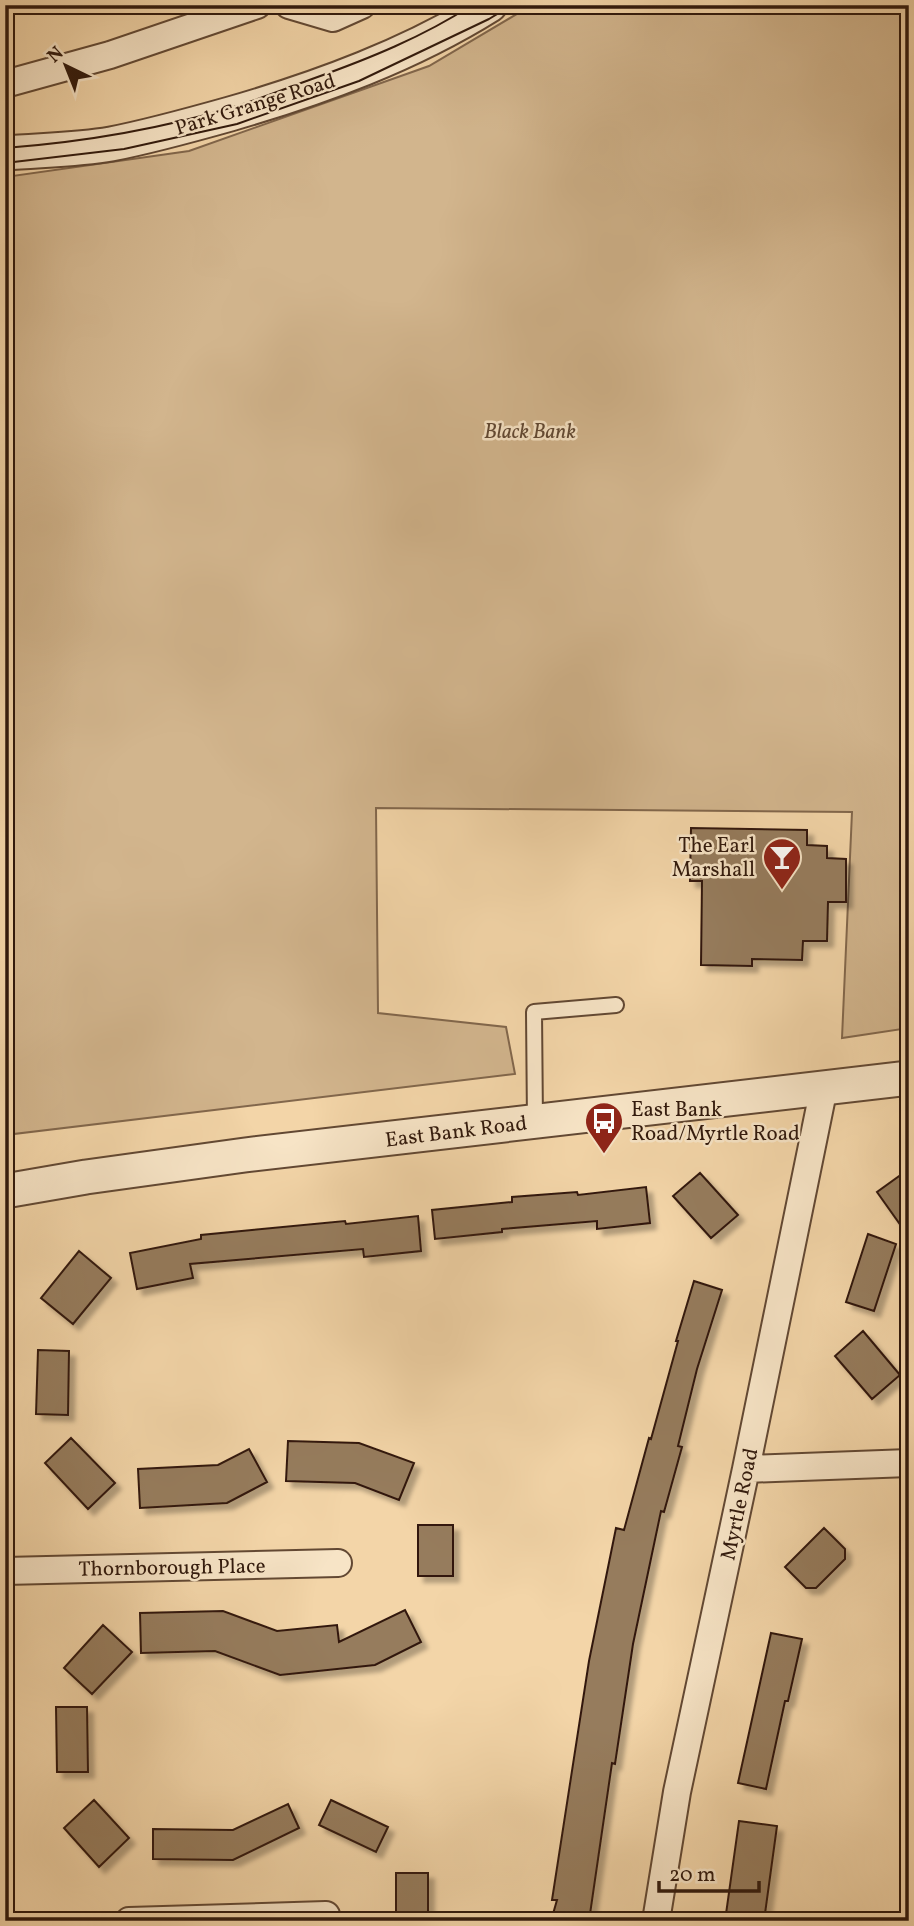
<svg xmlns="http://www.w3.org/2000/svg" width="914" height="1926" viewBox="0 0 914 1926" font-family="Vollkorn,serif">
  <defs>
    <filter id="shadow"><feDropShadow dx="6" dy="6" stdDeviation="2" flood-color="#0004"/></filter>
  </defs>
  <rect width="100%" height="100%" fill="#f3d5a8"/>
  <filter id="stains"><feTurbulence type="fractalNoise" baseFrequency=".00286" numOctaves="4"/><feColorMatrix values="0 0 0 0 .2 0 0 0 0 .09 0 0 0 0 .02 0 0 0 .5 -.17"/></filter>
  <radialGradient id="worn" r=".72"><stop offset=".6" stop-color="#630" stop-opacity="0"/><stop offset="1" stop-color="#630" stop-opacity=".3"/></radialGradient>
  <!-- green -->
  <path fill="#d2b58d" stroke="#82674c" stroke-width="2" d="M532,5H909V1028L842,1038L852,812L376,808L378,1013L506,1027L515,1074L5,1135V177L189,151L429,66Z"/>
  <!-- building -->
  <path fill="#967b5d" stroke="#31190c" stroke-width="2" filter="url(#shadow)" d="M691,828L807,830V845L827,846V858L846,859V902H828L827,941H803L802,960L752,959V966L701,965L702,881H690Z
    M909,1169V1237L877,1192Z
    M700,1173L738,1215L711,1238L673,1196Z
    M646,1187L650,1223L597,1229V1221L502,1229V1232L435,1239L432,1210L512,1202V1197L577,1192L578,1195Z
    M418,1216L421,1251L364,1257L363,1249L190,1264L193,1278L137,1289L130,1253L201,1239V1235L345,1221L346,1224Z
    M868,1234L896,1244L874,1311L846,1302Z
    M79,1251L111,1278L73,1324L41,1298Z
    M694,1281L722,1290L697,1369L678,1446L682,1447L664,1512L661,1511L633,1644L615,1764L612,1763L589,1921H551L557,1900H552L589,1661L616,1528L624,1530L649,1438L651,1439L678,1341H676Z
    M863,1331L900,1375L872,1399L835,1356Z
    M38,1350L69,1351L68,1415L36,1414Z
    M71,1438L115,1483L88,1509L45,1463Z
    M288,1441L359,1443L414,1463L399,1500L355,1483L286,1481Z
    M249,1449L267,1482L227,1503L140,1508L138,1469L218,1465Z
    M418,1525H453V1576H418Z
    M824,1528L845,1549V1559L816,1588H806L785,1567Z
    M405,1610L421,1642L375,1665L280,1675L215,1651L141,1653L140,1613L223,1611L277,1631L337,1625L339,1642Z
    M103,1625L132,1652L92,1694L64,1668Z
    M771,1633L802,1639L788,1701H785L766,1789L738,1783Z
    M56,1707H87L88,1772H57Z
    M94,1800L129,1838L99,1867L64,1828Z
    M331,1800L388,1827L376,1852L319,1825Z
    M288,1804L299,1828L233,1860L153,1859V1829L233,1830Z
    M739,1821L777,1826L764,1921H725Z
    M396,1873H428V1921H396Z"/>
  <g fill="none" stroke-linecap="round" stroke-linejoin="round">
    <defs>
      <path id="service" d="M535,1121L534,1012L616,1005"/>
      <path id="minor" d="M289,5L333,18L362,5
        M5,84L110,55L257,5
        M746,1469L909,1463
        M5,1571L338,1563
        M129,1921L326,1915
        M656,1921L677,1792L746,1469L824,1087"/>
      <path id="tertiary" d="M5,153C40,150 77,150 111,144C152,136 191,125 230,114C320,88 410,55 490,5
        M5,1191L86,1177L245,1155L909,1078"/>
    </defs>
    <!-- service casing -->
    <use href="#service" stroke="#624833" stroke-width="18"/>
    <!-- minor casing -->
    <use href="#minor" stroke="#624833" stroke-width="30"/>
    <!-- tertiary casing -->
    <use href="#tertiary" stroke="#624833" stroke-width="37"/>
    <!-- service -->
    <use href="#service" stroke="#f7e4c6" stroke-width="14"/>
    <!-- minor -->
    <use href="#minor" stroke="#f7e4c6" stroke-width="26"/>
    <!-- tertiary -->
    <use href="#tertiary" stroke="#f7e4c6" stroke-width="33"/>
    <!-- tram -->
    <path stroke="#31190c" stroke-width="2" d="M5,148C84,142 161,129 237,106C262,98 287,88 312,79C368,59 423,37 472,5
      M5,163L124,149L237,124L359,81L489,19L512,5"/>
  </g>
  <!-- icons -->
  <defs>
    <symbol id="bar-pin" viewBox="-11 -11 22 30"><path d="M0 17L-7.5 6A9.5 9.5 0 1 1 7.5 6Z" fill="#8f2418" stroke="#f7e4c6"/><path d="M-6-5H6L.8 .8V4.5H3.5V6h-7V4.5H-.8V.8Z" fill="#fff"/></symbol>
    <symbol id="bus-pin" viewBox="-11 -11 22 30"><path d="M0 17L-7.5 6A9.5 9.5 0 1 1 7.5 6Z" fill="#8f2418" stroke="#f7e4c6"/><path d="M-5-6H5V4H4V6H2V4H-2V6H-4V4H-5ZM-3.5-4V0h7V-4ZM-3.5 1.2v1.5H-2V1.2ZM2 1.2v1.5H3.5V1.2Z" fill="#fff"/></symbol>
  </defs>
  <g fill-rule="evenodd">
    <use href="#bar-pin" x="760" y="835" width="44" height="60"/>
    <use href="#bus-pin" x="582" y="1099" width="44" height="60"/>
  </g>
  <g text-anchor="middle" stroke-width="5" stroke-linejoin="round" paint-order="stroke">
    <!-- street labels -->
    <g font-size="21" fill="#31190c" stroke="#f7e4c6">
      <text transform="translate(255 104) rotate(-17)" y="7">Park Grange Road</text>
      <text transform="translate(456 1131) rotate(-7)" y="7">East Bank Road</text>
      <text transform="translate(739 1504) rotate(-78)" y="7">Myrtle Road</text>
      <text transform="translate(172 1567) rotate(-1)" y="7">Thornborough Place</text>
    </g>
    <!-- park labels -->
    <g font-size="21" font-style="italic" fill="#614833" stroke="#f7e4c6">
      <text x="530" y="438">Black Bank</text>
    </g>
    <!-- poi labels -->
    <g font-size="21" fill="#31190c" stroke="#f7e4c6" text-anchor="end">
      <text x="755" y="852">The Earl<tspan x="755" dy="24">Marshall</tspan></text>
      <text x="631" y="1116" text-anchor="start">East Bank<tspan x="631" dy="24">Road/Myrtle Road</tspan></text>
    </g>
  </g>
  <!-- margin -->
  <rect width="914" height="1926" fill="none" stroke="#f3d5a8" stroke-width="28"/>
  <rect x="7" y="7" width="900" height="1912" fill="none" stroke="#31190c" stroke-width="3.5"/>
  <rect x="14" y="14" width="886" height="1898" fill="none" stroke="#31190c" stroke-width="2"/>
  <!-- north arrow -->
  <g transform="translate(66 66) rotate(317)" stroke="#f7e4c6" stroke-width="5" paint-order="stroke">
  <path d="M0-5L12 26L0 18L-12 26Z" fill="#31190c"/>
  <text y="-10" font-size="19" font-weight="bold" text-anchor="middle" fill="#31190c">N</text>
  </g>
  <!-- scale -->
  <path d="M659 1881v10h100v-10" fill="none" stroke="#31190c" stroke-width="3.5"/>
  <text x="669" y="1881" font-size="21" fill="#31190c" stroke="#f7e4c6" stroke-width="5" paint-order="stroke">20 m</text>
  <rect width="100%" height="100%" filter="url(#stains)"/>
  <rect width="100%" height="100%" fill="url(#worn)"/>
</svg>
